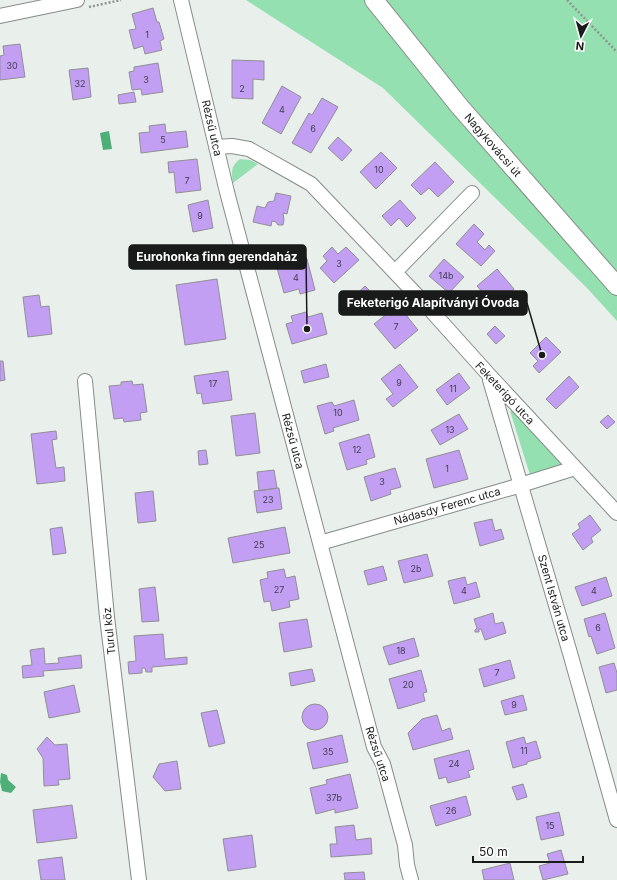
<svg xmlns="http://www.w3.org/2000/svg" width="617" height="880" viewBox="0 0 617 880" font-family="Inter,sans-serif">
  <rect width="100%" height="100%" fill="#e9f0eb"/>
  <!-- green -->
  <path fill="#95e0b1" d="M246,0H617V321L587,288L383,88Z
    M240,159L250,160L258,164L233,183C231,172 231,166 240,159Z
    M515,410L564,464L530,475L510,411Z"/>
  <!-- water -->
  <path fill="#4faf78" d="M109,131L112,149L103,150L100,133Z
    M1,773L7,775L8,780L16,787L11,793L2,791L0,782Z"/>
  <!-- building -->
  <path fill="#c29ff3" stroke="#918f95" d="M153,8L157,22H159L164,39L160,41L162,50L145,54L143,46L134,49L129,30L136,29L132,14Z
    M20,44L25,77L0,80V56L4,55L3,46Z
    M232,60L264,61V80L253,79V99L232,98Z
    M158,63L163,92L142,95L141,89L132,90L129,72L134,71V67Z
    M88,68L91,97L73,100L69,70Z
    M282,86L301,97L281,134L262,123Z
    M134,92L136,102L119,104L118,95Z
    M322,98L338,107L311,153L292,143L309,113L312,115Z
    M165,124L166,133L186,131L188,147L141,153L139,133L150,132L149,126Z
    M338,137L352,150L342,161L328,148Z
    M381,152L397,168L376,189L360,172Z
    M197,159L201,190L176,193L174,172L169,173L168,162Z
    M435,162L454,182L438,197L429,188L421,195L411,185Z
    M276,193L291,196L287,214L283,213L284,220L283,225H278L276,222L272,221L271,226L253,222L257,206L265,208L268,202L274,201Z
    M208,200L213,228L193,232L188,205Z
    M400,200L416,218L407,227L399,218L391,226L382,216Z
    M474,224L484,234L477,242L485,250L489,245L495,251L481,266L456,244Z
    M332,247L338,254L346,247L359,260L334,283L320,268L327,261L323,256Z
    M307,259L315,290L300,294L299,289L284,293L277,268Z
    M444,259L464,277L449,293L429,276Z
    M497,269L514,289L494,306L477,286Z
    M217,279L226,339L185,345L176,285Z
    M365,286L382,303L369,316L360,307L353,314L345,305Z
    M39,295L41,307L49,306L52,334L28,337L23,297Z
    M398,305L418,330L395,349L374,324Z
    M306,312L308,317L322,313L327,334L292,344L286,324L293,322L291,316Z
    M495,326L505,336L496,344L487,334Z
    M546,337L561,352L539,373L533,366L538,361L530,353Z
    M0,361H3L5,380L0,381Z
    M326,364L329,377L304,383L301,371Z
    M400,364L418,387L393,407L386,399L393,394L381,379Z
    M228,371L232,400L203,404L201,393L197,394L194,376Z
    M459,373L470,388L447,405L436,390Z
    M569,376L579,387L556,409L546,399Z
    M132,381L133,385L143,384L147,412L140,413L141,420L124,422L123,418L114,419L109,386L121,385V382Z
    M354,400L359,420L333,428L334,431L325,434L317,406L332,402L334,406Z
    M255,413L260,453L236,456L231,416Z
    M459,414L468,429L440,445L431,430Z
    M608,415L615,422L607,429L600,422Z
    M56,431L57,439L52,440L56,468L64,467L65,481L37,484L31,434Z
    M369,434L375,457L366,460L367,464L347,470L339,443Z
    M206,450L208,464L199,465L198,451Z
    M459,450L468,479L434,488L426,459Z
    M395,468L401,487L390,490L391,494L371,501L364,477Z
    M274,470L277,488L259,491L257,472Z
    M279,488L282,509L257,513L254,491Z
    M153,491L156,521L138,523L135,493Z
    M590,515L601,530L591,538L593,542L583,550L572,534L580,528L578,524Z
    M492,519L495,531L501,529L504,539L480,546L474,523Z
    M62,527L66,553L53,555L50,529Z
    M285,527L290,553L233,563L228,538Z
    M427,554L433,576L404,583L398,561Z
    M383,566L387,580L368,585L364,571Z
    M284,569L286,578L295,576L299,599L289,601L290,607L272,611L270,601L264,602L260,580L268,578L267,572Z
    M465,577L467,585L476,582L480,597L454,604L448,581Z
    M606,577L612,596L582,606L575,587Z
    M155,587L159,621L142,622L139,589Z
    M493,613L495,624L503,622L506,633L485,640L481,629H479V632H475V630L477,628L474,619Z
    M605,613L615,648L597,654L591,636L589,637L584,619Z
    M307,619L312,647L284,652L279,623Z
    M163,634L165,659L187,657V664L152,667V672H146L145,668H142V673L129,674L128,662L136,661L134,636Z
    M414,638L419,656L389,665L383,647Z
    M44,648L45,664L59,663L58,658L81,655L82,668L43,671L44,676L23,678L22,666L32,665L30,650Z
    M510,660L515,678L484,687L479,669Z
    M614,663L617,673V690L606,693L599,667Z
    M312,669L315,681L291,686L289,673Z
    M421,670L427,692L423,693L425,701L398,709L389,679Z
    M74,685L80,712L49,718L44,692Z
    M523,695L527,710L505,715L501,701Z
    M302 717a13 13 0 1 1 26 0a13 13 0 1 1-26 0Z
    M217,710L225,743L209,747L201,713Z
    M437,715L442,731L450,728L453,739L413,750L408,733L422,719Z
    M342,735L348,762L313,769L307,743Z
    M47,737L55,745L67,744L70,779L58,780L59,785L44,786L43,758L37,749Z
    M524,737L526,744L536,741L541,758L527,762V764L513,768L506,742Z
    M469,750L474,769L468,771L470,777L448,783L446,777L439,779L434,759Z
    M177,761L181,789L165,791L153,777L159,764Z
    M350,774L358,808L335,813V809L316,814L310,788L327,784L326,780Z
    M523,784L527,797L517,800L512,787Z
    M466,796L471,815L436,826L430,806Z
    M72,805L77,838L37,843L33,810Z
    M559,812L564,835L541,840L536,817Z
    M354,825L356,840L371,838L372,854L331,857L330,844H337L335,827Z
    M252,835L256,867L228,871L223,839Z
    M561,850L568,874L543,880L539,866L550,863L547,854Z
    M62,857L65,880H41L38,860Z
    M510,863L514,880H484L482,870Z
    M364,872L365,880H345L344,873Z"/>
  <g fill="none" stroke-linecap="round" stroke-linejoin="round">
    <defs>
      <path id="minor" d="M181,0L227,192L374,747L383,764L405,845L407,865L411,880
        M0,16L77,0
        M216,147L232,146L249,149L311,184L427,306L489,375L617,513
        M395,272L472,193
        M490,380L570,653L617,820
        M85,381L107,617L139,880
        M320,543L511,488L575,468"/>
      <path id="tertiary" d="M374,0L460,107L617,286"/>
    </defs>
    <!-- minor casing -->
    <use href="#minor" stroke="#858c87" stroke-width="16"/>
    <!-- tertiary casing -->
    <use href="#tertiary" stroke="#858c87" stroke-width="20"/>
    <!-- path -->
    <path stroke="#8f9491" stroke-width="2.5" stroke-dasharray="2 2" stroke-linecap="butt" d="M567,0L617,52
      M89,7L121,0"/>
    <!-- minor -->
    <use href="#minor" stroke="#fff" stroke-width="14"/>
    <!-- tertiary -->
    <use href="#tertiary" stroke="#fff" stroke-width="18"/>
  </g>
  <g text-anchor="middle" stroke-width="3.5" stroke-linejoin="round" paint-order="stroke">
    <!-- number labels -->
    <g font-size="9" fill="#423c50">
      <text x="147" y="38">1</text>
      <text x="12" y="69">30</text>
      <text x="146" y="83">3</text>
      <text x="80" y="87">32</text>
      <text x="242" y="92">2</text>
      <text x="282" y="113">4</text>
      <text x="313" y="132">6</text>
      <text x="163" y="143">5</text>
      <text x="379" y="173">10</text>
      <text x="187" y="184">7</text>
      <text x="200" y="219">9</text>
      <text x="339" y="267">3</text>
      <text x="446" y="279">14b</text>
      <text x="296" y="281">4</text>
      <text x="396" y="330">7</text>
      <text x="399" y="386">9</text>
      <text x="213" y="387">17</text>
      <text x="453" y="392">11</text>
      <text x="338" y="416">10</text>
      <text x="450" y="433">13</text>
      <text x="357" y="453">12</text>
      <text x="447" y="472">1</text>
      <text x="382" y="485">3</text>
      <text x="268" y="503">23</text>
      <text x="259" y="548">25</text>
      <text x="416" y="572">2b</text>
      <text x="279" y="593">27</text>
      <text x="464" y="594">4</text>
      <text x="594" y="594">4</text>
      <text x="598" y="631">6</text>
      <text x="401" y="654">18</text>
      <text x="497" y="676">7</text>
      <text x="408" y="688">20</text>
      <text x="514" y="708">9</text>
      <text x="524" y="754">11</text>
      <text x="328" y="755">35</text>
      <text x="454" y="767">24</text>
      <text x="334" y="801">37b</text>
      <text x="451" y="814">26</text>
      <text x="550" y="829">15</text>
    </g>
    <!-- street labels -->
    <g font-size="11" fill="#181b19" stroke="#fff">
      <text transform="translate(212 128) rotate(77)" y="4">Rézsű utca</text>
      <text transform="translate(493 145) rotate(49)" y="4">Nagykovácsi út</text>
      <text transform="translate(505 393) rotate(47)" y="4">Feketerigó utca</text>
      <text transform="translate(293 441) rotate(75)" y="4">Rézsű utca</text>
      <text transform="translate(447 506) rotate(-16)" y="4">Nádasdy Ferenc utca</text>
      <text transform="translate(554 598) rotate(74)" y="4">Szent István utca</text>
      <text transform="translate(109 631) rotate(-96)" y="4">Turul köz</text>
      <text transform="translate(378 754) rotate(72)" y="4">Rézsű utca</text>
    </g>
  </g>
  <!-- callouts -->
  <path fill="none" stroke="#181b19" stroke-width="1.5" d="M307 329L306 257M542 355L527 303"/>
  <g fill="#181b19" stroke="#fff" stroke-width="1.5">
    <circle cx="307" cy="329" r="4"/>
    <circle cx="542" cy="355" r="4"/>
  </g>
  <g fill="#181b19" stroke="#181b19" stroke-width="1.5">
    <rect x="129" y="245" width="177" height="24" rx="4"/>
    <rect x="339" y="291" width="188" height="24" rx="4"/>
  </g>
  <g font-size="12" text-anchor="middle" font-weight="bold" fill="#fff">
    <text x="217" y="261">Eurohonka finn gerendaház</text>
    <text x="433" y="307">Feketerigó Alapítványi Óvoda</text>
  </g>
  <!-- north arrow -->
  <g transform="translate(581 36) rotate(186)" stroke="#ffffff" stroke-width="3" paint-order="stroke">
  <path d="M0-3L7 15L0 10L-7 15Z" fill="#181b19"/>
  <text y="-6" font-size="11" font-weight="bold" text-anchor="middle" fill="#181b19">N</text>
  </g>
  <!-- scale -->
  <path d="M473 856v6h110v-6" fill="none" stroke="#181b19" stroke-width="2"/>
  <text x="479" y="856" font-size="12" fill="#181b19" stroke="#ffffff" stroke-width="3" paint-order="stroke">50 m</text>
</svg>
